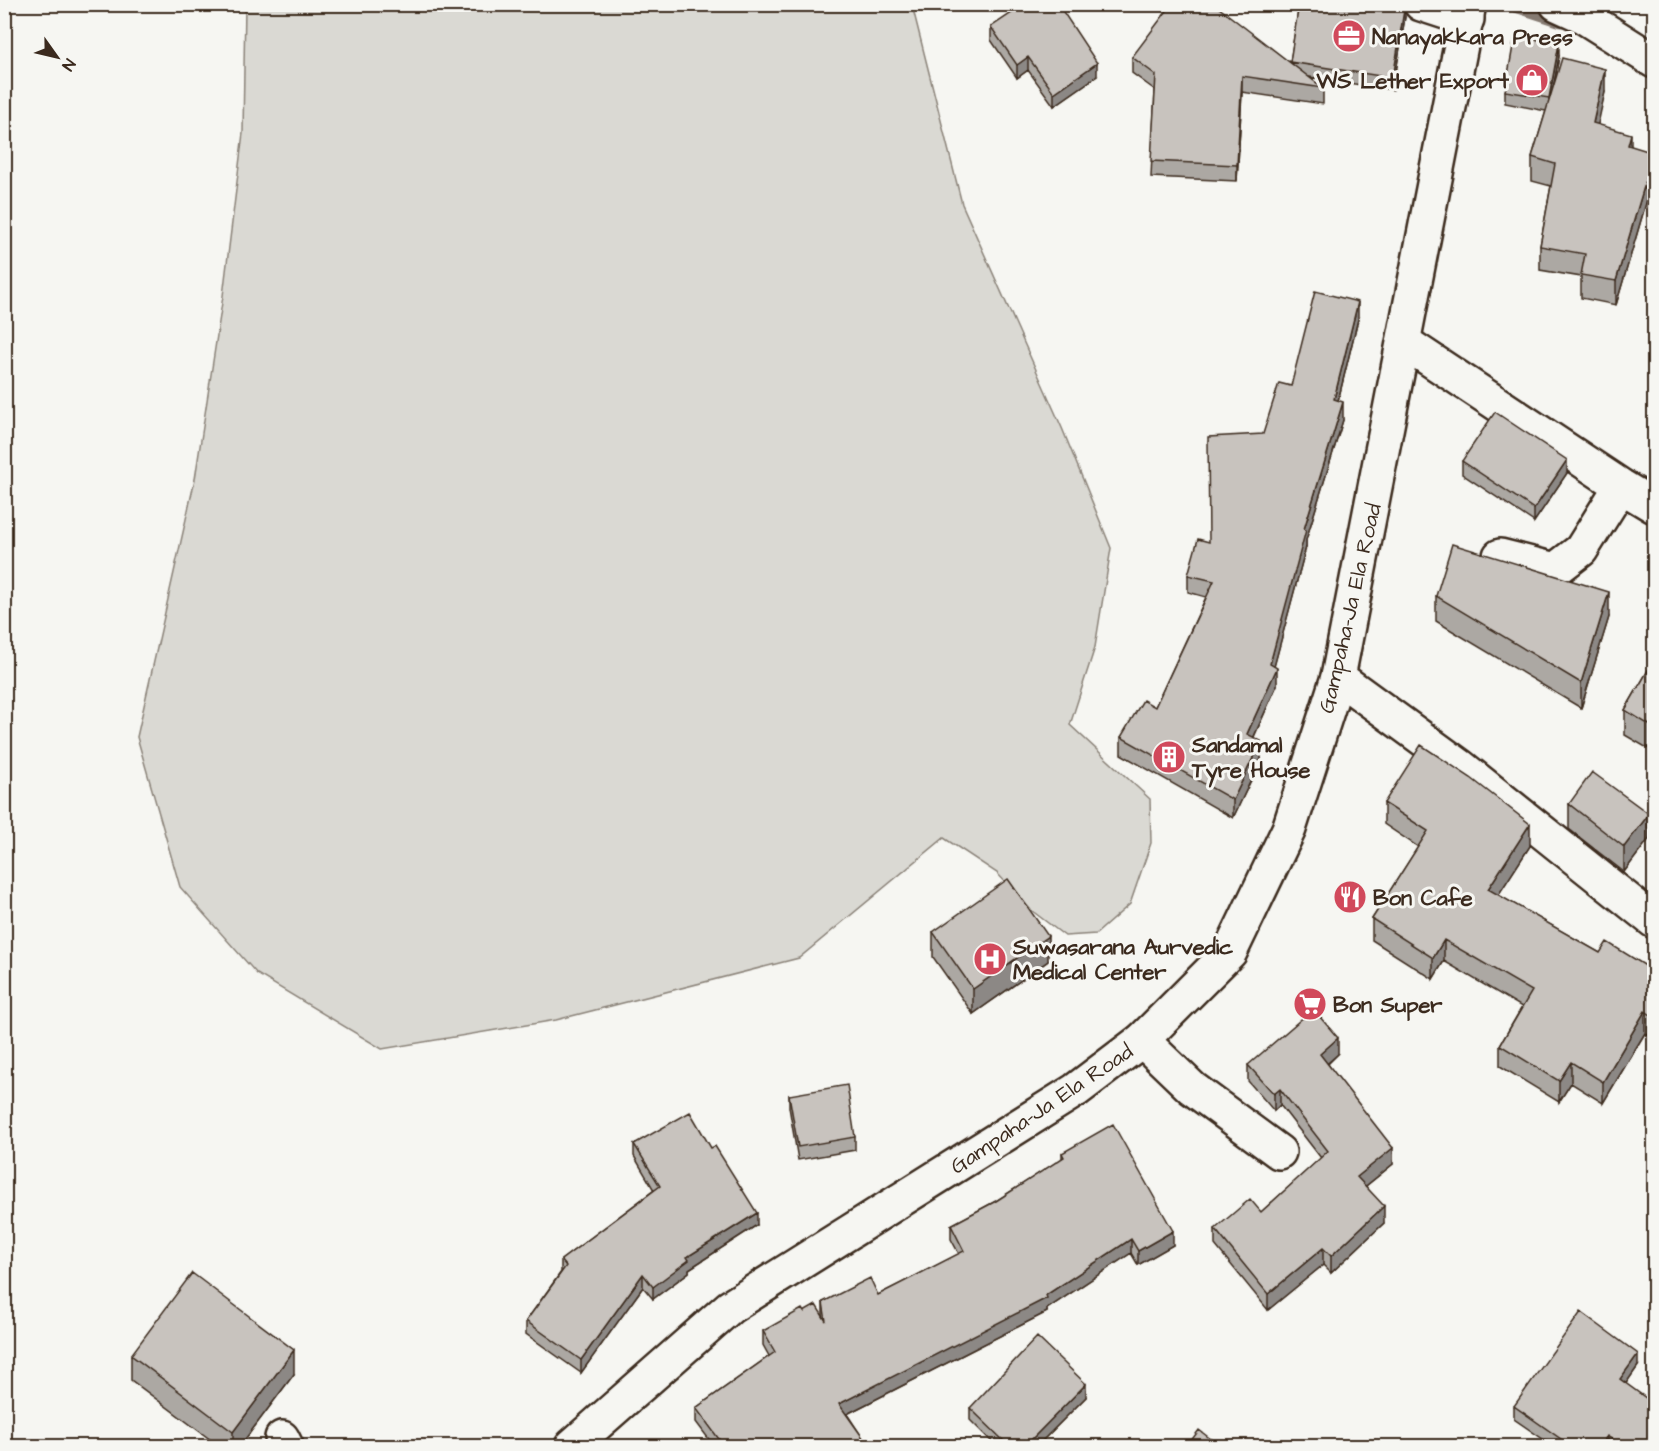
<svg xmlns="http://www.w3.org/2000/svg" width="1659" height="1451" viewBox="0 0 1659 1451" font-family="'Architects Daughter',sans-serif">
  <rect width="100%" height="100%" fill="#f6f6f2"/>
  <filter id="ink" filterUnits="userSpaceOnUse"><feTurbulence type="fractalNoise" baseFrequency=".0167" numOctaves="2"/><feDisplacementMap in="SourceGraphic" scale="12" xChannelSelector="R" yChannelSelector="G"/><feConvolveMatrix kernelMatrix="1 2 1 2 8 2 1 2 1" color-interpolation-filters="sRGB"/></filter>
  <g filter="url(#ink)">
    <!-- green -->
    <path fill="#dad9d3" stroke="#8a8278" stroke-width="1.5" d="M245,5H912L962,204L1062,428L1111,548L1095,647L1070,725L1150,799L1151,843L1130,904L1096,934L1065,936L1031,910L997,873L944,838L799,958L556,1020L382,1049L257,974L180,887L137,737L195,479L223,296L243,133Z"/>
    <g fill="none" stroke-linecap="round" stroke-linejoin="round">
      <!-- stream -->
      <path stroke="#857a71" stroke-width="15" d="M1513,4L1562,20"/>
      <defs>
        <path id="minor" d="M1421,4L1467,19
          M1557,4L1581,15L1654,61
          M1404,342L1621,486L1654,506
          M1500,556L1555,570L1581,550L1621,486
          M1338,677L1460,766L1654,921
          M1142,1040L1192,1088L1279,1152
          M282,1438L286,1446"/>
        <path id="highway" d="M572,1446L730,1307L1076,1090L1142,1040L1230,952L1289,829L1338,677L1469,4"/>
      </defs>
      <!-- minor casing -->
      <use href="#minor" stroke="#3b2a1e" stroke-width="38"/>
      <!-- highway casing -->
      <use href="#highway" stroke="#3b2a1e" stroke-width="38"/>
      <!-- minor -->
      <use href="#minor" stroke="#f6f6f2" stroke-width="33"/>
      <!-- highway -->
      <use href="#highway" stroke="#f6f6f2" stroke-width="33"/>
    </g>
    <!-- wall -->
    <path fill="#aca8a3" stroke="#3b2a1e" stroke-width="1.5" d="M1299,4L1405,17L1393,90L1309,77L1323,88V104L1242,92L1237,181L1151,177L1155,90L1132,73V57L1290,63Z
      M991,27L1097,76L1054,106L1028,70L1017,78L991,40Z
      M1559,56L1553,89L1605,92L1597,124L1631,146L1654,176L1616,305L1581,298V277L1540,270V246L1551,186L1532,181V157L1546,111L1505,103V91Z
      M1358,319L1338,401L1343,420L1306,540V547L1274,666L1277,685L1254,737L1261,759L1233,818L1121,754V737L1155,707L1206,597L1188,592V575L1209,542L1263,434L1291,386Z
      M1462,461L1567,473L1534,522L1462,474Z
      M1436,596L1609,617L1581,708L1436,621Z
      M1654,660V752L1625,735V710Z
      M1384,803L1530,846L1498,895L1600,953L1654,971V1038L1645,1033L1603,1103L1571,1083L1559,1102L1500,1066V1045L1522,1007L1444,961L1433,979L1372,940V919L1418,847L1384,824Z
      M1569,804L1649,839L1624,872L1569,829Z
      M933,932L1048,961L973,1014L933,957Z
      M1338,1054L1328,1064L1393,1164L1366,1186L1384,1223L1331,1273L1323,1265L1268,1310L1215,1245V1229L1261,1212L1321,1158L1280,1105L1274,1111L1248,1081V1065Z
      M789,1095L855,1137V1150L798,1160L789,1107Z
      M634,1144L757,1225L689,1269V1272L653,1299L643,1287L581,1373L526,1334V1321L561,1272V1260L654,1190L634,1156Z
      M1062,1153L1173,1245L1138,1265L1131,1253L1047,1309V1312L847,1414L868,1446H714L696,1422V1408L769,1356L763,1345V1331L804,1312L823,1316V1302L878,1295L959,1254L951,1239V1225L996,1201L1062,1159Z
      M131,1355L294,1374L240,1446H219L131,1380Z
      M1638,1366L1626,1383L1654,1446H1553L1514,1419V1406Z
      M1086,1397L1037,1446H996L970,1420V1408Z"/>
    <!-- shaded-wall -->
    <path fill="#8c8885" stroke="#3b2a1e" stroke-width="1.5" d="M1405,4V17L1393,90V78Z
      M1559,44V56L1549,111V98Z
      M1028,57V70L1017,78V65Z
      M1097,63V76L1054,106V93Z
      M1605,69V92L1593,147V123Z
      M1242,76V92L1237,181V165Z
      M1631,134V158L1628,145Z
      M1654,153V176L1616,305V281Z
      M1358,302V319L1334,417V399Z
      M1343,402V420L1306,540V547L1270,682V664L1304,529Z
      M1567,460V473L1534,522V509Z
      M1609,592V617L1581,708V683Z
      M1277,668V685L1247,752V734Z
      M1261,741V759L1233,818V800Z
      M1649,814V839L1624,872V847Z
      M1530,824V846L1488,911V889Z
      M1048,936V961L973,1014V989Z
      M1444,940V961L1433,979V958Z
      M1645,1011V1033L1603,1103V1082Z
      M1338,1038V1054L1320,1070V1054Z
      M1571,1062V1083L1559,1102V1081Z
      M1280,1089V1105L1274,1111V1094Z
      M1393,1148V1164L1357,1193V1177Z
      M1384,1206V1223L1331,1273V1256Z
      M757,1213V1225L689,1269V1272L653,1299V1287L687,1257Z
      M1173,1231V1245L1138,1265V1251Z
      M1131,1239V1253L1047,1309V1312L839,1418V1404L1046,1295Z
      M1323,1248V1265L1268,1310V1294Z
      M643,1274V1287L581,1373V1360Z
      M294,1350V1374L240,1446H233V1432Z
      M1638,1354V1366L1620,1392V1379Z
      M1086,1384V1397L1037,1446H1025Z
      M1607,1436V1446H1600Z"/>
    <!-- building -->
    <path fill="#c8c3be" stroke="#3b2a1e" stroke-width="1.5" d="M1025,4H1058L1097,63L1054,93L1028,57L1017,65L991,27Z
      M1172,4H1214L1323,88L1242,76L1237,165L1151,161L1156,75L1132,57Z
      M1299,4H1405L1393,78L1290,62Z
      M1515,35L1559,44L1549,98L1505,91Z
      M1562,58L1605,69L1593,123L1631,134L1628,145L1654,153L1616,281L1581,275L1585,254L1540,246L1555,164L1532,157Z
      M1315,291L1358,302L1334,399L1343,402L1304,529L1306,530L1270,664L1277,668L1247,734L1261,741L1233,800L1121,737L1143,700L1155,707L1214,581L1188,575L1198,539L1209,542L1208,437L1263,434L1279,383L1291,386Z
      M1495,412L1567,460L1534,509L1462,461Z
      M1452,544L1609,592L1581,683L1436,596Z
      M1654,660V728L1625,710Z
      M1421,745L1471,778L1530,824L1488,889L1600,953L1607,942L1654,971V1017L1645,1011L1603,1082L1571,1062L1559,1081L1500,1045L1532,991L1444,940L1433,958L1372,919L1428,831L1384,803Z
      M1592,772L1649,814L1624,847L1569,804Z
      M1008,879L1048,936L973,989L933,932Z
      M1313,1009L1338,1038L1320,1054L1393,1148L1357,1177L1384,1206L1331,1256L1323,1248L1268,1294L1215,1229L1250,1199L1261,1212L1328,1151L1280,1089L1274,1094L1248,1065Z
      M847,1085L855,1137L798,1147L789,1095Z
      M690,1112L711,1148L715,1146L757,1213L687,1257L689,1260L653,1287L643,1274L581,1360L526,1321L566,1266L561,1260L660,1186L634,1144Z
      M1113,1124L1173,1231L1138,1251L1131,1239L1046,1295L1047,1298L839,1404L868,1445L867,1446H724L696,1408L775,1352L763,1331L802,1309L804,1312L816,1305L826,1321L823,1302L870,1278L878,1295L964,1251L951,1225L996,1201L1064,1157L1062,1153Z
      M192,1273L294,1350L233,1432L131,1355Z
      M1581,1312L1638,1354L1620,1379L1654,1404V1446H1622L1607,1436L1600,1446H1571L1514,1406Z
      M1037,1337L1086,1384L1025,1446H1009L970,1408Z
      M1199,1430L1220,1446H1187Z"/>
  </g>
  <!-- icons -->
  <defs>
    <symbol id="office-disc" viewBox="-11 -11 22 22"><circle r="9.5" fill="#d1495b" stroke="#f6f6f2"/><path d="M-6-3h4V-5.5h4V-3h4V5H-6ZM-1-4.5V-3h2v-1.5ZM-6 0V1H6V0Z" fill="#fff"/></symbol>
    <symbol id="shop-disc" viewBox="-11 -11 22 22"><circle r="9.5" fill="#d1495b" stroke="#f6f6f2"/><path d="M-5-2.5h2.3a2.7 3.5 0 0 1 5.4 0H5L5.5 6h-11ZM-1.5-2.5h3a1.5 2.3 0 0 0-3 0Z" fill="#fff"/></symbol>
    <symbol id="building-disc" viewBox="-11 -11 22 22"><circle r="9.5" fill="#d1495b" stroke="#f6f6f2"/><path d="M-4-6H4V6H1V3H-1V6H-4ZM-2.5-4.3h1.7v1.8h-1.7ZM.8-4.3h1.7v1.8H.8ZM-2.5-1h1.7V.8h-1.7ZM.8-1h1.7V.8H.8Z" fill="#fff"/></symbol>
    <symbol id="restaurant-disc" viewBox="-11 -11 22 22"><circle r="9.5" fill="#d1495b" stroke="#f6f6f2"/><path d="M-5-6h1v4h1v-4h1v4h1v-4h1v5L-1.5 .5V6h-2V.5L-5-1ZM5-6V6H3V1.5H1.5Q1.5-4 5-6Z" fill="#fff"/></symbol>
    <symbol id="hospital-disc" viewBox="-11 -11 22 22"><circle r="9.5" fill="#d1495b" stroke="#f6f6f2"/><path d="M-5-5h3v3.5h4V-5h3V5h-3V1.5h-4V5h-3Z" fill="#fff"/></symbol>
    <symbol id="supermarket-disc" viewBox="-11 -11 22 22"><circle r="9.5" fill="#d1495b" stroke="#f6f6f2"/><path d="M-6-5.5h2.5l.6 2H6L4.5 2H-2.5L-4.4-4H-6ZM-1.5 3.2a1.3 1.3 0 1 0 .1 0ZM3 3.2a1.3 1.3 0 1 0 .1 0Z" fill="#fff"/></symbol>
  </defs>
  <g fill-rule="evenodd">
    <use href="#office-disc" x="1330" y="17" width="38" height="38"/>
    <use href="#shop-disc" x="1513" y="61" width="38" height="38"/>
    <use href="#building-disc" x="1150" y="738" width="38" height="38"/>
    <use href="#restaurant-disc" x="1331" y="878" width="38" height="38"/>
    <use href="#hospital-disc" x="971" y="940" width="38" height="38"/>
    <use href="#supermarket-disc" x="1291" y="985" width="38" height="38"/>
  </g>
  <g text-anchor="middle" stroke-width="6" stroke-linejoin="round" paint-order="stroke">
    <!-- poi labels -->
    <g font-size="22" font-weight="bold" fill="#3b2a1e" stroke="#f6f6f2" text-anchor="start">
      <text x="1372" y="44">Nanayakkara Press</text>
      <text x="1509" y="88" text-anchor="end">WS Lether Export</text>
      <text x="1192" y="752">Sandamal<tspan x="1192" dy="25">Tyre House</tspan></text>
      <text x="1373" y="905">Bon Cafe</text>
      <text x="1013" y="954">Suwasarana Aurvedic<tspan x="1013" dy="25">Medical Center</tspan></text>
      <text x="1333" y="1012">Bon Super</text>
    </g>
    <!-- street labels -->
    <g font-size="22" fill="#3b2a1e" stroke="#f6f6f2">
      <text transform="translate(1349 608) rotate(-77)" y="8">Gampaha-Ja Ela Road</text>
      <text transform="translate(1041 1108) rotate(-34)" y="8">Gampaha-Ja Ela Road</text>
    </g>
  </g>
  <!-- margin -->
  <rect width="1659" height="1451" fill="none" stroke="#f6f6f2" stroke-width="24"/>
  <rect x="12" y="12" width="1635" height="1427" fill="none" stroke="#3b2a1e" stroke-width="2" filter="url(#ink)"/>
  <!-- north arrow -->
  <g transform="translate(57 57) rotate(124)" stroke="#f6f6f2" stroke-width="4.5" paint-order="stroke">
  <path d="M0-4.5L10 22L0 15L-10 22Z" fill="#3b2a1e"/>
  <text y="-9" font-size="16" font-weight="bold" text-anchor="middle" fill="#3b2a1e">N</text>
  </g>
</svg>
